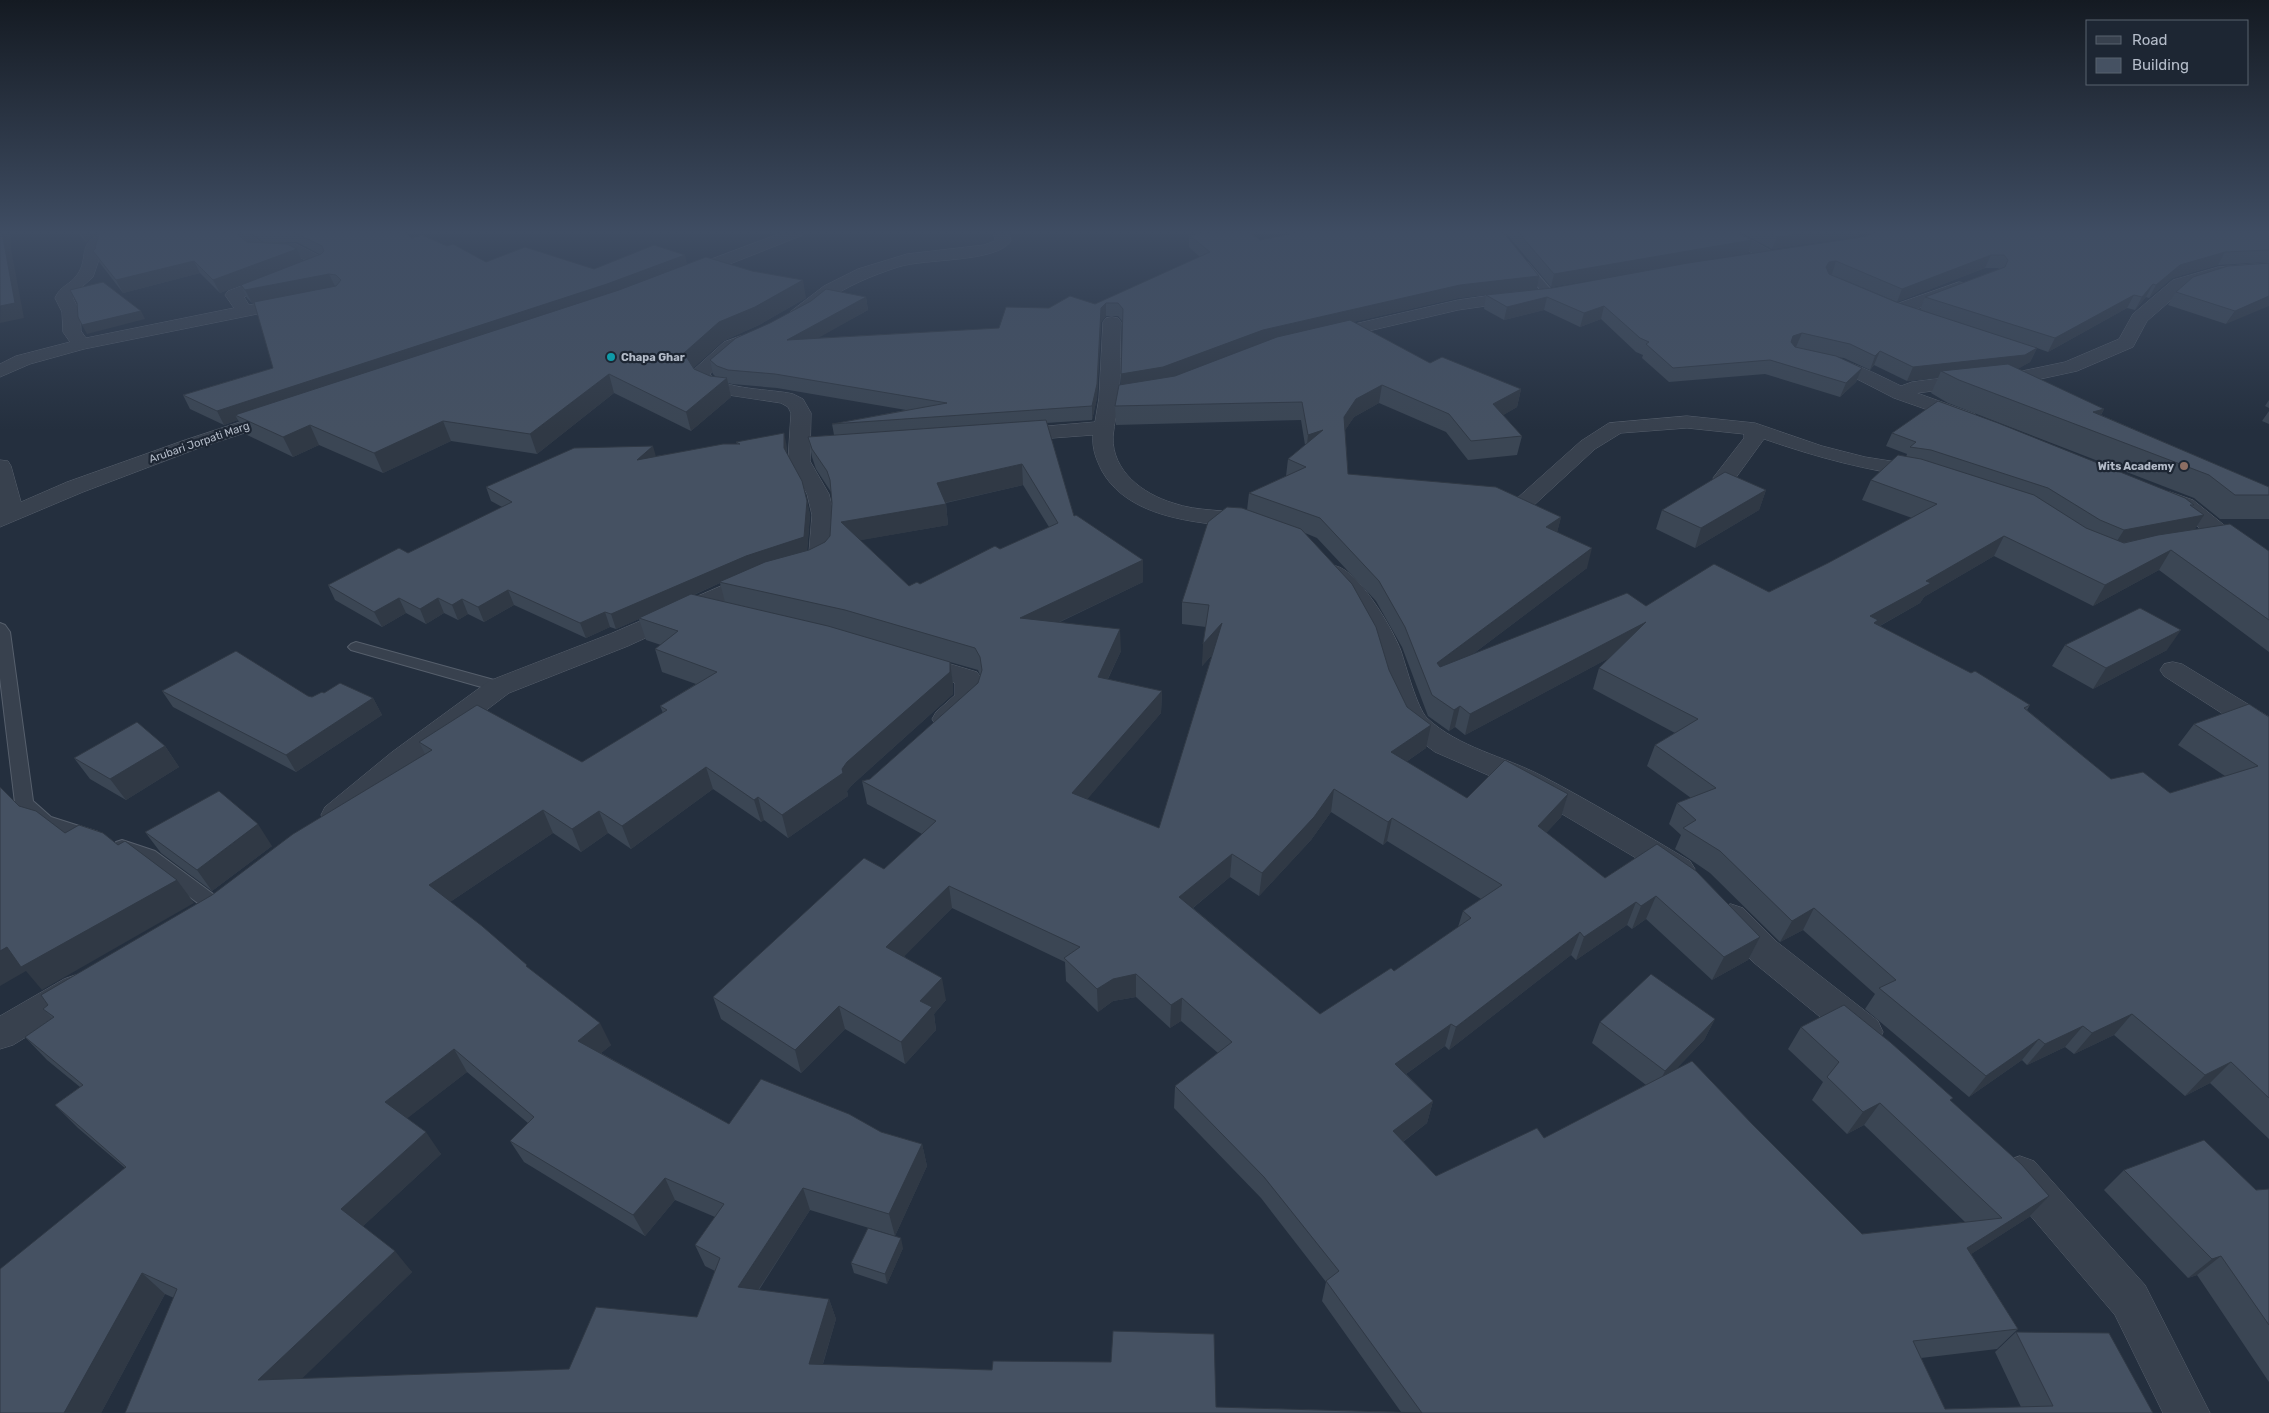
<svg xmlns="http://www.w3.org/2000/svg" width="2269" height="1413" viewBox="0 0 2269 1413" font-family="Rubik,sans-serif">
  <rect width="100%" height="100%" fill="#242f3e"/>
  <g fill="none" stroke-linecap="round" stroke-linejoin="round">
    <defs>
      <path id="service" d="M1525,262L1528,263L1553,292V296H1545L1522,267L1520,265Z
        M0,623L5,625L10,632L33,801L51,817L98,832L101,837L98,842L92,844L39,827L15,803L0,678Z
        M356,642L505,683L507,687L505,691L499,692L351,650L348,647L351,644Z
        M122,840L155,851L224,902L227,907L224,912L217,914L210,912L141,861L116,852L113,847L116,842Z"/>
      <path id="minor" d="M106,232H129L127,235L105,242L93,277L74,294L73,298L80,312L81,331L86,338L234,308L225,295L228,291L307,261L293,254L254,253L231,232H248L264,245L296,244L326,259L328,262L326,265L244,297L249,305L291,297L297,298L300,302L297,306L84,349L30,364L0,377V364L16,356L70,342L63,332L62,312L55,298C60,286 70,285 77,275C90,258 75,241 106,232Z
        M784,232H805L803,235L692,279H680L678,275L680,271Z
        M993,232H1009L1011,241C996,263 926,258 898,267C871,276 846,286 823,303C813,310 805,319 793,316L790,312L824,286L858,269L907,254L984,245L995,241Z
        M1718,232H1737L1777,254L1779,257L1777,260H1765L1720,235Z
        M2269,263V273L2220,277L2185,288L2147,321L2133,347L2077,371L2022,383L1972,386L1917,393L1975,414L1978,418L1975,422L1968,424L1894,398L1855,378L1818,366L1816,362L1818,358C1838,353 1882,377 1901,386L1912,382L1972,374L2022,371L2065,362L2119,339L2133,314L2173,280L2218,267Z
        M1959,282L1965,283L1968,287L1965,291L1903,314H1891L1888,310L1891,306Z
        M1521,291L1527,292L1530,296L1527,300L1458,310L1326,341L1320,340L1317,336L1320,332L1458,300Z
        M1112,317L1118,318L1121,322C1120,346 1121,371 1119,395C1118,409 1114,423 1113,437C1112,471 1143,494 1173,503C1198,512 1226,509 1252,515L1258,517L1261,522L1258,527L1250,529C1235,525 1220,525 1204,523C1167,518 1122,507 1102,471C1096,459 1092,449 1093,435L1012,441L1005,439L1002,435L1005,431L1012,429L1095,422L1099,398L1103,322L1106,318Z
        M741,336L747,338L750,342L747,346L738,350L710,374C721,390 774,389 793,394L803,399L811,413L810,461L829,494L834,515L833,556C825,568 802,574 789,571L785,566L789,561L809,552L812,515L807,494L788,461L791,413L788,407L781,403L715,393L699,386L690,373L724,342Z
        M277,410L284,412L287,416L284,420L199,448L83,492L0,527V460L8,461L11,466L21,502L67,482L185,440Z
        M1687,416L1755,423L1822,446L1865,457L1922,466L1930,467L1933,472L1930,477L1922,478C1865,470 1819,458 1764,439L1732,483L1724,485L1716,483L1713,478L1744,438V434L1687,428L1621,433L1595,449L1533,506L1525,508L1517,506L1514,501L1581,441L1609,423Z
        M2170,492L2193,500L2229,529L2269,554V571L2261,569L2213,539L2177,510L2162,504L2159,499L2162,494Z
        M1336,566C1359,571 1393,629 1401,651C1406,666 1417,708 1427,718C1459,748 1504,756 1542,776C1592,802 1641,832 1690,861L1695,869L1690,877L1679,881L1668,877L1520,789L1435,752L1404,729L1387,692L1374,648L1351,605L1324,573L1327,568Z
        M756,571L765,573L768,578L765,583L628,646L509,693L412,766L347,823L336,826L325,823L321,815L325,807L392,752L489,681L610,634Z
        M917,654L977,672L981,678L983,698C972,714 956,731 936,726L932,719L936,712L955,695V683L908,668L904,662L908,656Z
        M2173,662L2182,664L2269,717V739L2259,737L2164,676L2160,670L2164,664Z
        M1731,904L1743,908L1777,942L1878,1021L1883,1032L1878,1043L1865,1047L1852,1043L1753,962L1719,926L1715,917L1719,908Z
        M76,975L88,979L93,989L88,999L13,1045L0,1049V1016L64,979Z
        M2020,1156L2034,1161L2145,1285L2210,1413H2163L2115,1315L2006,1187L2000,1174L2006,1161Z"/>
    </defs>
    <!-- service casing -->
    <use href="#service" stroke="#565f6c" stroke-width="2"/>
    <!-- minor casing -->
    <use href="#minor" stroke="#565f6c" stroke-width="1"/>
    <!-- service -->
    <use href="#service" fill="#38414e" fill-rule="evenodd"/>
    <!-- minor -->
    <use href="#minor" fill="#38414e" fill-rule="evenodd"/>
  </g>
  <!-- wall -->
  <path fill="#3b4654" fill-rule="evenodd" d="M77,232H235L247,242L264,243L251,232H404L412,238L447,246L486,262L594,269L687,264L806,298L759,325L723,341L693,368L694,369L710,376L716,377L713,374L710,360L866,297L868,310L817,338L999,328L1049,308L1095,304L1200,257L1189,247V235L1260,240L1537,289L1458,298L1353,322L1430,363L1521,389L1517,407L1503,415L1522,436L1517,455L1468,460L1446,432L1379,403L1354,417L1345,430L1348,474L1561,517L1557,532L1587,568L1473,654L1646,606L1769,592L1828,563L1912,518L1862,500L1871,480L1906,457L1907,454L1886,446L1892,433L2194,505L2193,508L2204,515L2195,529L2269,551V652L2159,570L2093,606L1994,556L1924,597L1920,603L1880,626L2030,705L2027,710L2111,779L2170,793L2225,776L2178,745L2194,724L2269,717V1139L2210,1083L2185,1096L2114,1035L2074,1054L2065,1047L2027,1065L2022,1060L1969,1097L1865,1009L1875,994L1803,930L1780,942L1710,873L1675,849L1681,835L1669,824L1677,803L1691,798L1647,766L1655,745L1675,733L1593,689L1599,668L1609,658L1465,735L1455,727L1449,731L1428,716L1402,647L1376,601L1317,538L1305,533L1389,670L1426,748L1406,762L1467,798L1568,794L1561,817L1546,833L1605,878L1657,844L1760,937L1748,960L1712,980L1646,919L1632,929L1627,925L1576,960L1571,955L1449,1050L1445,1046L1406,1074L1433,1101L1427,1123L1403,1142L1436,1176L1544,1138L1646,1085L1592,1043L1600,1022L1715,1019L1704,1040L1676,1069L1754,1126L1862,1234L1965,1222L1864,1125L1847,1134L1812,1100L1823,1082L1788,1049L1801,1027L1951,1101L2049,1196L2029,1217L1971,1254L2018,1329L1997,1349L1921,1358L1945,1409L2021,1407L1995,1352L2016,1332L2153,1413H125L174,1298L165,1294L101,1413L125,1168L78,1128L55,1105L80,1087L47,1060L25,1037L52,1018L43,1009L212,895L425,754L419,742L582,762L663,713L660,706L696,684L662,672L655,649L661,645L646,640L639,619L616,629L610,627L586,638L514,605L484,622L468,614L458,620L444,613L426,624L406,613L382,627L335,600L328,585L408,553L502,507L491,501L486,487L656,456L737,444L736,442L787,447V454L807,501L810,515L807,551L825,542L830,536L832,503L831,492L816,469L812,457L808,437L834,435L832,424L906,410L777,388L732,384L728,383L731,397L691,431L614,393L537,454L451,441L383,473L319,445L293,457L245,434L238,420L224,425L190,409L183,395L273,368L335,286L252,303L247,298L241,285L321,255L297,242L268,243L297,249L302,261L220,293L200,273L123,293L100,263L93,251L96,249L95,247L100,232L95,234L86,242ZM1106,316H1118L1122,321L1121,385L1115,406L1116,425L1301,420L1305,445L1288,459L1286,476L1249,493L1247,510L1182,602V624L1206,627L1202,666L1212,655L1159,828L1087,799L1161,713L1162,691L1108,679L1121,651L1058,623L1143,582L1074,516L1046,423L1092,420L1097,398L1101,322ZM1023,485L1049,527L1000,549L920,584L909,586L860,540L948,525L946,503ZM720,583L725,602L694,595ZM950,662L978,670L980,675L978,683L870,779L862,781L867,804L922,834L884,869L713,997L721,1019L801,1073L845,1029L905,1064L936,1030L934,1014L946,1000L904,956L952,908L1065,962L1066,981L1098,1012L1113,1001L1136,997L1170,1028L1181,1021L1218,1053L1175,1086L1174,1108L1261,1198L1326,1282L1322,1301L1401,1412L1216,1407L823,1364L836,1319L829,1299L759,1290L810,1210L895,1236L927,1166L922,1144L881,1132L729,1124L601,1053L611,1045L529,969L450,902L553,833L581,852L608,833L631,849L713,789L761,822L764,820L788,838L848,796L847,791L852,785L953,694V684ZM1331,812L1383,845L1387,841L1481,899L1463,911L1458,927L1394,971L1320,1014L1193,908L1230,877L1259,896L1311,840ZM467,1072L528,1123L510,1141L524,1162L645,1236L675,1200L715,1217L695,1245L705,1266L715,1271L697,1317L569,1369L301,1379L412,1272L363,1226L441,1154L407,1118Z
    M1505,232H1736L1752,240L1748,253L1699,261L2269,232V262L2218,265L2172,278L2149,298L2146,297L2135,310L2127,308L2048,352L2037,348L2030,362L2017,369L2104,409L2101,415L2269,487V519H2220L2194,498L1948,403L1931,393L1938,378L1907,381L1874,365L1870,370L1844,358L1837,357L1862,368L1856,382L1840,397L1765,374L1669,382L1642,358L1643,355L1636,352L1601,319L1580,327L1544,310L1504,320L1484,309L1486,295L1552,288L1662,268L1551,287ZM1985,268H1998L1999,269L1925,297L1920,310L1896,302L1831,274L1897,302Z
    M1740,232H1869L1854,237L1772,249Z
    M2269,263L2226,324L2168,305L2176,292Z
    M2269,400V408L2265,406Z
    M2269,411V424L2262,421Z
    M1766,490L1759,510L1695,548L1656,529L1662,510Z
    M2065,645L2167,650L2093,689L2052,666Z
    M162,691L312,697L324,693L373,698L382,715L296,772L173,707Z
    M165,746L179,767L126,800L90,779L74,758Z
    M145,832L272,846L212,891L161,853Z
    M2124,1170L2256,1190L2269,1189V1382L2197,1275L2188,1278L2104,1190Z
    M903,1248L887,1284L854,1273L851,1263Z"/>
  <!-- shaded-wall -->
  <path fill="#303945" d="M2,232H11V249L24,318L0,323Z
    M81,232H102L95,234L86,242Z
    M1810,232H1869L1854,237L1772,249L1777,237Z
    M1752,240L1748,253L1551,287L1554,274Z
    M297,249L302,261L220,293L213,280Z
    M2225,252L2218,265L2172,278L2149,298L2156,285L2180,265Z
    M685,255L688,267L610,296L235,415L238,420L224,425L217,411Z
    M1991,255L1985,268L1897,302L1902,289Z
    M194,261L200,273L123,293L116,280Z
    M1836,261L1832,274L1825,275L1826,267L1829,262Z
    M329,274L335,286L252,303L245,290Z
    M1539,276L1537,289L1458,298L1262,343L1163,381L1121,388V374L1263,330L1460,285Z
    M803,280L806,298L759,325L723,341L689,372L684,353L719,322Z
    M2153,284L2146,297L2135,310L2142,297Z
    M2134,295L2127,308L2048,352L2055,338Z
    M2269,296V306L2226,324L2235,311Z
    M866,297L868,310L790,354L787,340Z
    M1547,297L1544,310L1504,320L1507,307Z
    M1106,303V316L1101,322L1097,398L1092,420V406L1101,308Z
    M1604,306L1601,319L1580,327L1584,313Z
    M141,311L145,319L87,334L82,325Z
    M1802,333L1796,347L1788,350L1793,336Z
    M2037,348L2030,362L2018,369L1951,376L1941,371L1938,378L1907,381L1913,367Z
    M1880,351L1874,365L1870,370L1875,356Z
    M1862,368L1856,382L1840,397L1846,383Z
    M609,374L614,393L537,454L530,434Z
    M727,378L731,397L691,431L686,412Z
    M1382,385L1379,403L1354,417L1342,435L1344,417L1356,399Z
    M1521,389L1517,407L1490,423L1493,404Z
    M2104,409L2092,431L2093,412Z
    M443,421L451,441L383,473L374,453Z
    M310,425L319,445L293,457L283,437Z
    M1323,430L1306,454L1308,435Z
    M784,433L787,447L786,462L784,448Z
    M653,446L657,460H637Z
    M1022,464L1023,485L939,504L937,483Z
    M1766,490L1759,510L1695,548L1701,528Z
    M807,501L810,515L807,552L719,582L720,583L641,618H639V619L616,629L611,614Z
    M946,504L948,525L845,543L841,522Z
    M2204,515L2195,529L2115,544L2124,530Z
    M1561,517L1556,537L1546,527Z
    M2004,536L1994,556L1924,597L1920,603L1874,629L1870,616L1926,581Z
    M1592,548L1587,568L1433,684L1437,663Z
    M2171,550L2159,570L2093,606L2105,585Z
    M1143,560V582L1021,640L1020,618Z
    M508,590L514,605L484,622L478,607Z
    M399,598L406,613L382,627L374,612Z
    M438,598L444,613L426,624L420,609Z
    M462,599L468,614L458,620L452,605Z
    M605,612L610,627L586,638L580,623Z
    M1646,622L1639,642L1465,735L1470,714Z
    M1222,623L1221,645L1202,666L1203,644Z
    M1120,629L1121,651L1098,699V677Z
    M2181,630L2167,650L2093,689L2106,668Z
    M950,662L953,684V694L852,785L847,791L848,796L788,838L782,815L842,769L847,762Z
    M1162,691L1161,713L1073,816L1072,793Z
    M373,698L382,715L296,772L286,755Z
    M1460,706L1455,727L1449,731L1454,710Z
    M1431,725L1426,748L1387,775L1391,752Z
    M165,746L179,767L126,800L110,779Z
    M706,767L713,789L631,849L622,826Z
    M1334,789L1331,812L1311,840L1259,896L1262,873Z
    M1568,794L1561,817L1531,849L1538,826Z
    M758,797L764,820L761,822L754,800Z
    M543,810L553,833L441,908L429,885Z
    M599,811L608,833L581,852L572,829Z
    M1392,818L1387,841L1383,845L1388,822Z
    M258,824L272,846L212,891L197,870Z
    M1232,854L1230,877L1178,920L1179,897Z
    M177,880L194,903L42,990L26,971L0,986V951L7,947Z
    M949,886L952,908L891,970L886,947Z
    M1656,896L1646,919L1632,929L1641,906Z
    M1636,902L1627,925L1576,960L1584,937Z
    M1814,908L1803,930L1780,942L1792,921Z
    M1580,932L1571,955L1449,1050L1456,1027Z
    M1760,937L1748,960L1712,980L1724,957Z
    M1136,974V997L1113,1001L1098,1012L1097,989L1113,979Z
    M942,978L946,1000L934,1014L936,1030L905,1064L901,1042L920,1001Z
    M1182,998L1181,1021L1170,1028L1171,1005Z
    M839,1006L845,1029L801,1073L795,1050Z
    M2132,1014L2114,1035L2074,1054L2092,1033Z
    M1715,1019L1704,1040L1655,1091L1665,1071Z
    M600,1023L611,1045L589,1063L578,1041Z
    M1451,1024L1445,1046L1389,1086L1395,1064Z
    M2083,1026L2065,1047L2027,1065L2045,1044Z
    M2039,1039L2022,1060L1969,1097L1986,1076Z
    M454,1049L467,1072L400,1124L385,1102Z
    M2231,1062L2210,1083L2185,1096L2205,1075Z
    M1433,1101L1427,1123L1388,1153L1393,1131Z
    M1880,1103L1864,1125L1847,1134L1863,1112Z
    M426,1132L441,1154L359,1230L341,1209Z
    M922,1144L927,1166L895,1236L889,1214Z
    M665,1178L675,1200L645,1236L633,1215Z
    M803,1188L810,1210L747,1307L738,1287Z
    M2049,1196L2029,1217L1948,1269L1967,1248Z
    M901,1238L903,1248L887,1284L885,1274Z
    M395,1251L412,1272L280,1400L258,1380Z
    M2221,1256L2197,1275L2188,1278L2212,1259Z
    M142,1273L165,1294L101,1413H64Z
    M829,1299L836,1319L817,1383L809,1364Z"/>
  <!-- building -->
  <path fill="#455162" stroke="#303945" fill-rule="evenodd" d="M0,232H2L15,303L0,306Z
    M100,232H235L247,242L287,244L297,249L213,280L194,261L116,280L93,251L96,248L95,247Z
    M294,232H404L412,238L422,235L447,246L453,244L486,262L525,247L594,269L654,245L685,255L607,284L217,411L183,395L273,368L254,302L336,286L341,280L336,275L329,274L245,290L241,285L321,254L324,251L322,246Z
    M1209,232H1249L1260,240L1300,232H1503L1539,276L1460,285L1263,330L1163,367L1121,374L1123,309L1118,303H1106L1101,308L1097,384L1092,406L832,424L947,403L775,374L728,370L717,366L710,360L736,338L770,323L811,301L826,289L866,297L787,340L999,328L1006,307L1049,308L1070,296L1095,304L1210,252L1189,235Z
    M1518,232H1736L1752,240L1554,274Z
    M1768,232H1810L1777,237Z
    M1878,232H2269V250L2225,252L2180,265L2156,285L2153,284L2142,297L2134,295L2055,338L1925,297L2005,267L2008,260L2004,255H1991L1902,289L1836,261L1829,262L1826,267L1829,274L1896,302L2037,348L2025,355L1913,367L1880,351L1875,356L1850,344L1802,333L1793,336L1791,342L1795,347L1836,356L1862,368L1846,383L1770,360L1673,368L1646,344L1649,342L1640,338L1604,306L1584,313L1547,297L1507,307L1486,295L1552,288L1688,263L1862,237Z
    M706,257L752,271L803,280L755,307L719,322L684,353L694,369L710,376L727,378L686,412L609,374L530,434L443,421L374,453L310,425L283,437L235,415L619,290Z
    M2269,263V296L2235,311L2176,292L2193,277L2228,266Z
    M103,282L141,311L82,325L78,317L77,303L70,290Z
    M1350,320L1430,363L1442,357L1521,389L1493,404L1522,436L1471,441L1449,414L1382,385L1356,399L1344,417L1348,474L1496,487L1561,517L1546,527L1592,548L1437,663L1440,667L1627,593L1646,606L1714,564L1769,592L1828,563L1937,504L1871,480L1898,455L1921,459L2034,495L2086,528L2124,543L2158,535L2230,524L2269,551V620L2171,550L2105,585L2004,536L1926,581L1931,583L1870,616L1878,620L1874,623L1971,673L1975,671L2030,705L2024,708L2111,779L2143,772L2170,793L2258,766L2194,724L2249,704L2269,717V1098L2231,1062L2205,1075L2132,1014L2092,1033L2083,1026L2045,1044L2039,1039L1986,1076L1879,988L1896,980L1814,908L1792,921L1720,851L1683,828L1696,820L1677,803L1716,788L1655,745L1698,719L1599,668L1646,622L1470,714L1460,706L1454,710L1432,695L1405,627L1379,581L1320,518L1249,493L1306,467L1288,459L1323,430L1308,435L1302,402L1115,406L1119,385L1175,376L1277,337Z
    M2008,364L2104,409L2093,412L2269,487V495H2235L2209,475L1959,380L1941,371Z
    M1938,401L1998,423L2185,498L2194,505H2190L2204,515L2124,530L2100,520L2048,488L1931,450L1910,447L1916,442L1892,433Z
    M1046,420L1074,516L1076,515L1143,560L1020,618L1120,629L1098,677L1162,691L1072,793L1159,828L1222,623L1203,644L1209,605L1182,602L1208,522L1227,507L1242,508L1301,529L1352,584L1376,627L1389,670L1407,707L1431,725L1391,752L1467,798L1505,760L1568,794L1538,826L1605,878L1657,844L1696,871L1760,937L1724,957L1656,896L1641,906L1636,902L1584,937L1580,932L1456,1027L1451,1024L1395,1064L1433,1101L1393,1131L1436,1176L1537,1128L1544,1138L1692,1061L1754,1126L1862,1234L2002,1218L1880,1103L1863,1112L1827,1077L1839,1062L1801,1027L1844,1005L1890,1042L1953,1098L1950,1100L2022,1165L2049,1196L1967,1248L2018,1329L1913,1341L1945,1409L2053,1406L2016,1332L2109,1333L2153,1413H125L177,1289L142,1273L64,1413H0V1269L126,1167L55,1105L83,1085L25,1037L54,1017L43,1009L48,1005L41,995L212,895L293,834L432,750L419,742L477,705L582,762L667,710L660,706L717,672L655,649L678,631L639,618L691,594L828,626L950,662V672L847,762L842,769L843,773L782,815L758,797L754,800L706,767L622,826L599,811L572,829L543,810L429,885L482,926L527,965L526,966L600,1023L578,1041L729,1124L761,1079L849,1114L881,1132L922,1144L889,1214L803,1188L738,1287L829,1299L809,1364L992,1370L993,1361L1111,1362L1113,1331L1214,1334L1216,1407L1422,1413L1326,1281L1339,1271L1264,1177L1175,1086L1232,1042L1182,998L1171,1005L1136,974L1113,979L1097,989L1064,958L1080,947L949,886L886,947L942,978L920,1001L932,1007L901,1042L839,1006L795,1050L713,997L864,858L884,869L936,821L862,781L870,779L978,683L982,670L980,657L975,648L845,610L719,582L765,562L809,550L825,542L830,536L832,503L830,480L827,471L812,449L808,437ZM1022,464L1058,523L1000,549L995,546L920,584L917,582L909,586L841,522L946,504L937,483ZM1334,789L1388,822L1392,818L1502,885L1463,911L1471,918L1394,971L1391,968L1320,1014L1179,897L1232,854L1262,873L1314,817ZM454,1049L534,1117L510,1141L633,1215L665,1178L724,1204L695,1245L720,1258L697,1317L596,1307L569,1369L258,1380L395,1251L341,1209L426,1132L385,1102Z
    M784,433V448L802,481L807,501L804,537L746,556L611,614L605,612L580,623L508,590L478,607L462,599L452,605L438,598L420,609L399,598L374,612L328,585L399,548L408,553L512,502L486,487L574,448L653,446L637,460L723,444H740L736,442Z
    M1725,472L1766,490L1701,528L1662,510Z
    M2140,608L2181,630L2106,668L2065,645Z
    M236,651L308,696L312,697L322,692L324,693L340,683L373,698L286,755L162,691Z
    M137,722L165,746L110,779L74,758Z
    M0,787L19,806L36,811L65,833L79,825L103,833L118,845L125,841L177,880L21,967L7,947L0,951Z
    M219,791L258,824L197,870L145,832Z
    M1651,974L1715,1019L1665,1071L1600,1022Z
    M2204,1140L2256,1190L2269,1189V1325L2221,1256L2212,1259L2124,1170Z
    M868,1228L901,1238L885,1274L851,1263Z"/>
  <!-- sky -->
  <linearGradient id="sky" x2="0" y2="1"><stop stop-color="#141a22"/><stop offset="0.54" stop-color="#3f4d63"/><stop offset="1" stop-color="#3f4d63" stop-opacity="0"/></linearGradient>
  <rect width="2269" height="430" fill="url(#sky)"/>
  <!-- markers -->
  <circle fill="#0f9aa8" stroke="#1d2633" stroke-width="2" cx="611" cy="357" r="5"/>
  <circle fill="#8d6e63" stroke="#1d2633" stroke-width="2" cx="2184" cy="466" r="5"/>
  <g text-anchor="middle" stroke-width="4.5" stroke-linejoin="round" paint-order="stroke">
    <!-- far-poi labels -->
    <g font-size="11" font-weight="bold" fill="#b4bcc9" stroke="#1d2633" text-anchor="start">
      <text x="621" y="361">Chapa Ghar</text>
      <text x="2174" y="470" text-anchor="end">Wits Academy</text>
    </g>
    <!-- far-street labels -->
    <g font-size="11" fill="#b4bcc9" stroke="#1d2633">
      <text transform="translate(199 442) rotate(-19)" y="4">Arubari Jorpati Marg</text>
    </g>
  </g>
  <!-- legend -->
  <rect x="2086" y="20" width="162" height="65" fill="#1d2633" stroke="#59626f"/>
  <rect x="2096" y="36" width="25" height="8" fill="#38414e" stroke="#59626f"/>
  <text x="2132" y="45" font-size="15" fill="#b4bcc9">Road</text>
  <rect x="2096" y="58" width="25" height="15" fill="#455162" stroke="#59626f"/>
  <text x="2132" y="70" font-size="15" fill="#b4bcc9">Building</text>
</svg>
